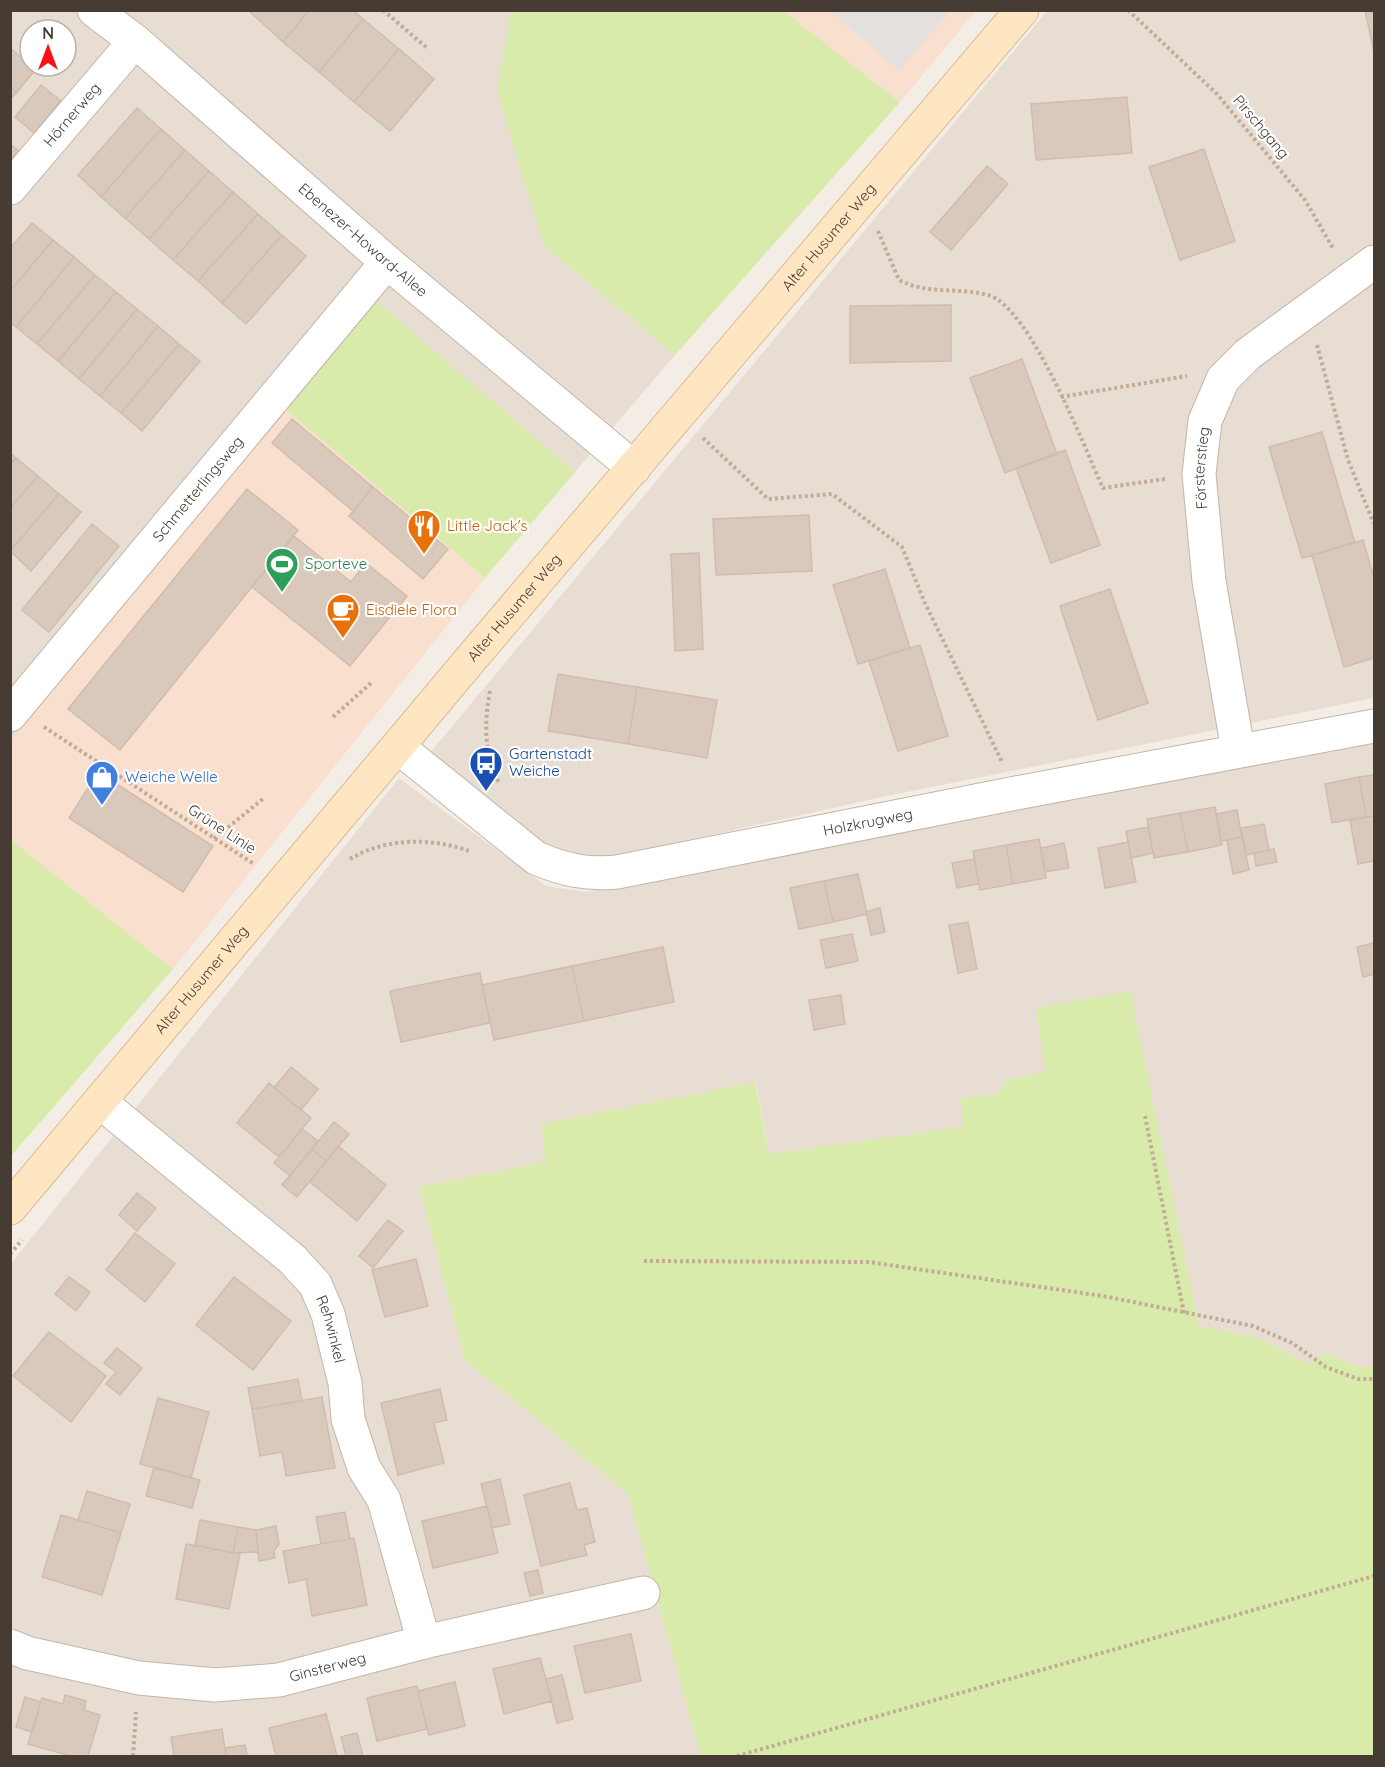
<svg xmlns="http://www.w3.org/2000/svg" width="1385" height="1767" viewBox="0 0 1385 1767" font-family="Quicksand,sans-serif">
  <rect width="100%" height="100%" fill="#f4ede5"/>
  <!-- residential -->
  <path fill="#e8ddd2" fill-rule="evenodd" d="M11,11H512L544,246L675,355L575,472L375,301L11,742ZM30,30H66V66H30Z
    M1047,11H1374V698L882,797L612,857L571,855L537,841L430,753Z
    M1374,743V1368L1353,1365L1327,1354L1308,1364L1261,1339L1199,1326L1129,991L1046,1072L1007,1079L998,1094L960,1099L965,1127L769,1154L756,1082L542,1124L546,1162L419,1187L465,1360L628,1494L701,1756H11L10,1265L399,778L546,886L585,892Z"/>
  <!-- commercial -->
  <path fill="#f8dfce" d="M782,11H976L900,102Z
    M284,408L485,578L173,969L11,840L10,742Z"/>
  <!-- green -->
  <path fill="#d9ebaa" d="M782,10L900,102L675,355L544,246L497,91L511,12Z
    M375,300L575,472L485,578L284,408Z
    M11,840L173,969L11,1156Z
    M1130,991L1199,1326L1261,1339L1308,1364L1327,1354L1353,1365L1374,1368V1756H701L628,1494L465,1360L419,1187L545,1162L542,1124L755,1082L769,1154L964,1127L960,1099L998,1094L1007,1079L1046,1072L1036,1008Z"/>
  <!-- parking -->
  <path fill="#e4e0dd" d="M830,11H950L899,70Z"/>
  <!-- building -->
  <path fill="#d9c9bc" stroke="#d1bcac" stroke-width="1.5" d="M248,10H309L283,42Z
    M309,10H353L363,19L319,72L283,42Z
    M1365,10H1374V52Z
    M363,19L399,49L354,102L319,72Z
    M10,48L36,69L17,92L10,87Z
    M399,49L434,79L390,131L354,102Z
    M41,85L61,101L34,133L15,117Z
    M10,87L17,92L10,99Z
    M1127,97L1132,153L1036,160L1031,104Z
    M137,108L161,129L101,197L78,175Z
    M161,129L185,150L125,218L101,197Z
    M10,144L19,151L10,161Z
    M1204,149L1235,241L1180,260L1149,167Z
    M185,150L209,171L149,239L125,218Z
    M987,166L1008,184L951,250L930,232Z
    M209,171L233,192L173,260L149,239Z
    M233,192L258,214L198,281L173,260Z
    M258,214L282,235L222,303L198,281Z
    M32,223L53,240L10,291V248Z
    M282,235L306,256L246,324L222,303Z
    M53,240L74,257L16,327L10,322V291Z
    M74,257L95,275L37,344L16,327Z
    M95,275L116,292L58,361L37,344Z
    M116,292L137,309L79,379L58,361Z
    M951,305V361L850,363V306Z
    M137,309L158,326L100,396L79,379Z
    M158,326L179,344L121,413L100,396Z
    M179,344L200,361L142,431L121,413Z
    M1022,359L1057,454L1005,473L970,378Z
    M292,419L373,487L353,511L272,443Z
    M1322,432L1355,543L1302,558L1269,447Z
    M1065,450L1100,545L1051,563L1016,468Z
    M10,453L16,458L10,465Z
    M16,458L38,476L10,508V465Z
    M38,476L59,494L10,551V508Z
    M373,487L448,549L423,579L349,516Z
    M247,489L298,530L120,750L68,709Z
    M59,494L81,512L31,571L10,551Z
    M809,515L812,571L716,575L713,519Z
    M92,524L119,546L49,632L22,610Z
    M294,536L351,582L366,563L407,596L350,666L252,587Z
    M1363,540L1374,578V658L1344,667L1312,555Z
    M699,553L703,649L675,651L671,554Z
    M885,569L910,648L858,664L833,585Z
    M1110,589L1148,703L1098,720L1060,606Z
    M920,645L948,736L898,751L869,661Z
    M558,674L637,687L628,744L548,731Z
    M637,687L717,700L707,758L628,744Z
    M98,772L213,846L183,892L69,818Z
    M1374,775V816L1366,817L1359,777Z
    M1359,777L1366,817L1332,823L1325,784Z
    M1215,807L1222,845L1188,852L1180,813Z
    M1237,810L1242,837L1221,841L1216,814Z
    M1180,813L1188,852L1154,858L1147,819Z
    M1374,816V861L1358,864L1350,820Z
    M1264,824L1269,850L1246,855L1241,828Z
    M1148,827L1153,853L1131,858L1126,831Z
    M1242,837L1249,870L1233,874L1227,840Z
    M1039,839L1046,878L1013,884L1006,845Z
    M1128,842L1136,882L1105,888L1098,848Z
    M1064,843L1069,868L1045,872L1041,848Z
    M1006,845L1013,884L980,890L973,851Z
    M1274,849L1277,862L1256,866L1254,853Z
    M974,859L979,884L957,888L952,863Z
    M858,874L867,914L833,922L824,881Z
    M824,881L833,922L799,929L790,888Z
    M880,908L885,932L871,935L866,912Z
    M968,922L977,969L958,973L949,925Z
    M852,934L858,961L826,968L820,940Z
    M1374,943V974L1363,977L1357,947Z
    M663,947L674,1002L584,1021L572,966Z
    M572,966L584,1021L494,1040L482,985Z
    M480,973L490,1023L401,1042L390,991Z
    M841,995L845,1024L814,1030L809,1000Z
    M291,1067L318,1089L301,1110L274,1088Z
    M269,1083L311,1118L279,1157L237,1123Z
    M334,1122L349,1134L326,1161L312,1149Z
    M302,1129L318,1141L290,1176L274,1163Z
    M338,1146L386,1185L357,1221L310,1182Z
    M312,1149L326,1161L297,1197L282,1185Z
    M137,1193L156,1208L137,1231L119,1215Z
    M388,1220L403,1231L373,1268L359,1256Z
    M135,1233L175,1264L145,1302L106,1270Z
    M416,1259L428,1306L385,1317L372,1270Z
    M69,1277L90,1292L76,1311L55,1294Z
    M234,1277L291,1321L253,1370L196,1325Z
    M49,1332L106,1376L71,1422L13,1376Z
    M117,1348L142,1368L120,1395L106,1384L116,1372L104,1363Z
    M298,1379L302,1401L252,1409L248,1388Z
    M440,1389L447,1420L434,1423L444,1463L398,1475L381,1403Z
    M322,1397L335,1468L286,1476L282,1452L260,1456L252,1409Z
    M158,1398L209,1412L191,1478L140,1464Z
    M154,1467L200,1480L192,1508L146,1496Z
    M500,1479L510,1524L492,1528L481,1484Z
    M570,1483L577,1510L587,1508L595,1542L584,1545L587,1555L541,1566L524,1495Z
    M87,1491L130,1504L121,1533L78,1520Z
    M487,1506L498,1553L433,1568L422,1521Z
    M345,1512L350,1539L321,1544L316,1517Z
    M61,1515L121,1533L102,1595L42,1577Z
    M200,1520L238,1527L233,1553L195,1545Z
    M276,1526L279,1544L274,1551L275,1558L259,1561L256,1530Z
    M238,1527L256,1530L258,1552L233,1553Z
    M354,1538L367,1605L312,1616L306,1579L289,1583L283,1551Z
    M186,1544L240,1554L229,1609L176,1599Z
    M538,1570L543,1593L530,1596L524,1573Z
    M631,1634L641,1681L585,1693L574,1646Z
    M540,1658L552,1701L504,1714L493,1669Z
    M562,1675L573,1719L557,1723L546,1679Z
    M455,1682L465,1726L429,1735L418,1691Z
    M417,1686L427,1729L377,1741L367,1698Z
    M65,1695L86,1701L84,1710L100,1715L88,1756H71L28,1744L42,1698L63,1704Z
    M25,1697L41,1702L32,1732L16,1727Z
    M326,1714L337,1756H276L269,1728Z
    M222,1729L226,1756H174L171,1737Z
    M357,1733L363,1756H346L341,1737Z
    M245,1745L247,1756H226L225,1748Z"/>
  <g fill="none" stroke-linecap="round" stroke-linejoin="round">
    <defs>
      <g id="street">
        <path id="s1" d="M94,10L135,41L387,262L634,468"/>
        <path id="s2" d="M10,188L135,41"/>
        <path id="s3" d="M10,715L387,262"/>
        <path id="s4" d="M398,747L536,858C564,870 587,875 617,872L1016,793L1374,726"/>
        <path id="s5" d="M1238,750L1209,581L1199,474L1205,421L1223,379L1248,354L1374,262"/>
        <path id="s6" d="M100,1102L292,1259L315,1284L328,1314L345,1383L348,1419L364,1468L384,1500L424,1642"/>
        <path id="s7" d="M10,1646L27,1653L139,1678L215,1685L279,1680L424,1642L643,1593"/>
      </g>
      <g id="secondary">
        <path id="s8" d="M10,1208L470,660L1022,10"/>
      </g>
    </defs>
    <!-- street casing -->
    <use href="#street" stroke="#c3b5a9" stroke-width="35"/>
    <!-- secondary casing -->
    <use href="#secondary" stroke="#dbbb93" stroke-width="35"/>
    <!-- path -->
    <path stroke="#c3ac97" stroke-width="4" stroke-dasharray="3 3" stroke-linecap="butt" d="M383,10L427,48
      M1128,10L1217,94L1305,200L1334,250
      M878,231L899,280C927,295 958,287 988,295C1030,306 1084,447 1103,488L1165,479
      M1317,345L1348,460L1374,524
      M1061,397L1187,376
      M703,438L768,499L832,494L902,547L925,603L1002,762
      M490,691C484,723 484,754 499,783
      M333,717L372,682
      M44,727L254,864
      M214,839L264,798
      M350,859C385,838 430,837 469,851
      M1145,1116L1184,1313
      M10,1254L22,1240
      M644,1261L868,1262L1103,1296L1253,1326L1292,1343L1326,1367L1358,1379H1374
      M133,1756L136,1712
      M737,1756L1374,1576"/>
    <!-- street -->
    <use href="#street" stroke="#fff" stroke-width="33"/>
    <!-- secondary -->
    <use href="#secondary" stroke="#ffe6c3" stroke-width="33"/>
  </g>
  <!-- icons -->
  <defs>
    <symbol id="restaurant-pin" viewBox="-11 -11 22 30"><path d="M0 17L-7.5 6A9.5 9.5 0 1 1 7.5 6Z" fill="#e8710a" stroke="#fff"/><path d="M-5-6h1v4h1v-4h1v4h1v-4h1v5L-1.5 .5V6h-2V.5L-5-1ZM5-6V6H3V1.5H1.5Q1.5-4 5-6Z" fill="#fff"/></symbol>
    <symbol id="stadium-pin" viewBox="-11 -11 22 30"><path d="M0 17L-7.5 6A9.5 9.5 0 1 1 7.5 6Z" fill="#2e9e5b" stroke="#fff"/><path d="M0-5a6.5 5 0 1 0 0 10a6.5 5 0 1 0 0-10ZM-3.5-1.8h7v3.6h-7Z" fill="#fff"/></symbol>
    <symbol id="cafe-pin" viewBox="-11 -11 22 30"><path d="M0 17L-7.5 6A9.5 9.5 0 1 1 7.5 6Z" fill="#e8710a" stroke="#fff"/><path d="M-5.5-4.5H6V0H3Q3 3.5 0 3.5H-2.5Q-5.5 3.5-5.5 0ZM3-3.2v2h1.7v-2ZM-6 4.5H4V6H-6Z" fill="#fff"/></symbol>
    <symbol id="bus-pin" viewBox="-11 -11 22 30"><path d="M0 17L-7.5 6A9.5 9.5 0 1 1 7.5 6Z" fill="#1a4fb4" stroke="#fff"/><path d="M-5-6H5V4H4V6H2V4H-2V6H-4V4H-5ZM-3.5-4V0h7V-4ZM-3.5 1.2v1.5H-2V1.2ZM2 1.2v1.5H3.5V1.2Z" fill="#fff"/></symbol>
    <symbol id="shop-pin" viewBox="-11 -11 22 30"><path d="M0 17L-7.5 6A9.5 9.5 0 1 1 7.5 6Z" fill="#3f7fe0" stroke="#fff"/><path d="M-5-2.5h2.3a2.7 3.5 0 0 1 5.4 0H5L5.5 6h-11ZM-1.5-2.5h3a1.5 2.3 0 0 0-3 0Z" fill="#fff"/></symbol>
  </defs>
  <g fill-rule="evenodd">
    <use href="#restaurant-pin" x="405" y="507" width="38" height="52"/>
    <use href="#stadium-pin" x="263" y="545" width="38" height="52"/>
    <use href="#cafe-pin" x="324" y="591" width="38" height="52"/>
    <use href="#bus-pin" x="467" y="744" width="38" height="52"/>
    <use href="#shop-pin" x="83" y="758" width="38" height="52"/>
  </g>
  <g text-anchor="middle" stroke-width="4.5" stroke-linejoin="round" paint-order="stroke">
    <!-- street labels -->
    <g font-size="15" fill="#463c34" stroke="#fff">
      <text dy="5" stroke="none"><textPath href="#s2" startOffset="96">Hörnerweg</textPath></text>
      <text transform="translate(1261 127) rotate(50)" y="5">Pirschgang</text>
      <text dy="5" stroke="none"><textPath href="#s8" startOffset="1270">Alter Husumer Weg</textPath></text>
      <text dy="5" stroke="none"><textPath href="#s1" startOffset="354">Ebenezer-Howard-Allee</textPath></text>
      <text dy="5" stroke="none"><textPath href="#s5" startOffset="285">Försterstieg</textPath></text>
      <text dy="5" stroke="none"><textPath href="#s3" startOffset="294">Schmetterlingsweg</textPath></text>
      <text dy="5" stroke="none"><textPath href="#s8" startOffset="784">Alter Husumer Weg</textPath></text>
      <text dy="5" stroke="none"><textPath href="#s4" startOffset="516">Holzkrugweg</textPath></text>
      <text transform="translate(222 829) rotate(33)" y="5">Grüne Linie</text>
      <text dy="5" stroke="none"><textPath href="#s8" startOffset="298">Alter Husumer Weg</textPath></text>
      <text dy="5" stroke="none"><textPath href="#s6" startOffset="330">Rehwinkel</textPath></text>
      <text dy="5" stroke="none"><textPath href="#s7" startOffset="324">Ginsterweg</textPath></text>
    </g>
    <!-- food labels -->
    <g font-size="15" fill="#c56008" stroke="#fff" text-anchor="start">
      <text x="447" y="531">Little Jack's</text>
      <text x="366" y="615">Eisdiele Flora</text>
    </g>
    <!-- leisure labels -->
    <g font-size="15" fill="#27864d" stroke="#fff" text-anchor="start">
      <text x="305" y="569">Sporteve</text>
    </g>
    <!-- transit labels -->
    <g font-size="15" fill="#164399" stroke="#fff" text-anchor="start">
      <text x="509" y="759">Gartenstadt<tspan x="509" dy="17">Weiche</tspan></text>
    </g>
    <!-- shop labels -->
    <g font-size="15" fill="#366cbe" stroke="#fff" text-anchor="start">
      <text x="125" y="782">Weiche Welle</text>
    </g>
  </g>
  <!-- border -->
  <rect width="1385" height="1767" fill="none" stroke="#463c34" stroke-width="24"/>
  <!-- north arrow -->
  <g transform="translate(48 48)"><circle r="28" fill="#ffffff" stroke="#b5b1ae" stroke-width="1.5"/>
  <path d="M0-4.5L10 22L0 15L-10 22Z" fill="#ff1014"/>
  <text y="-9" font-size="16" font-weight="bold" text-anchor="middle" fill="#463c34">N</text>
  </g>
</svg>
